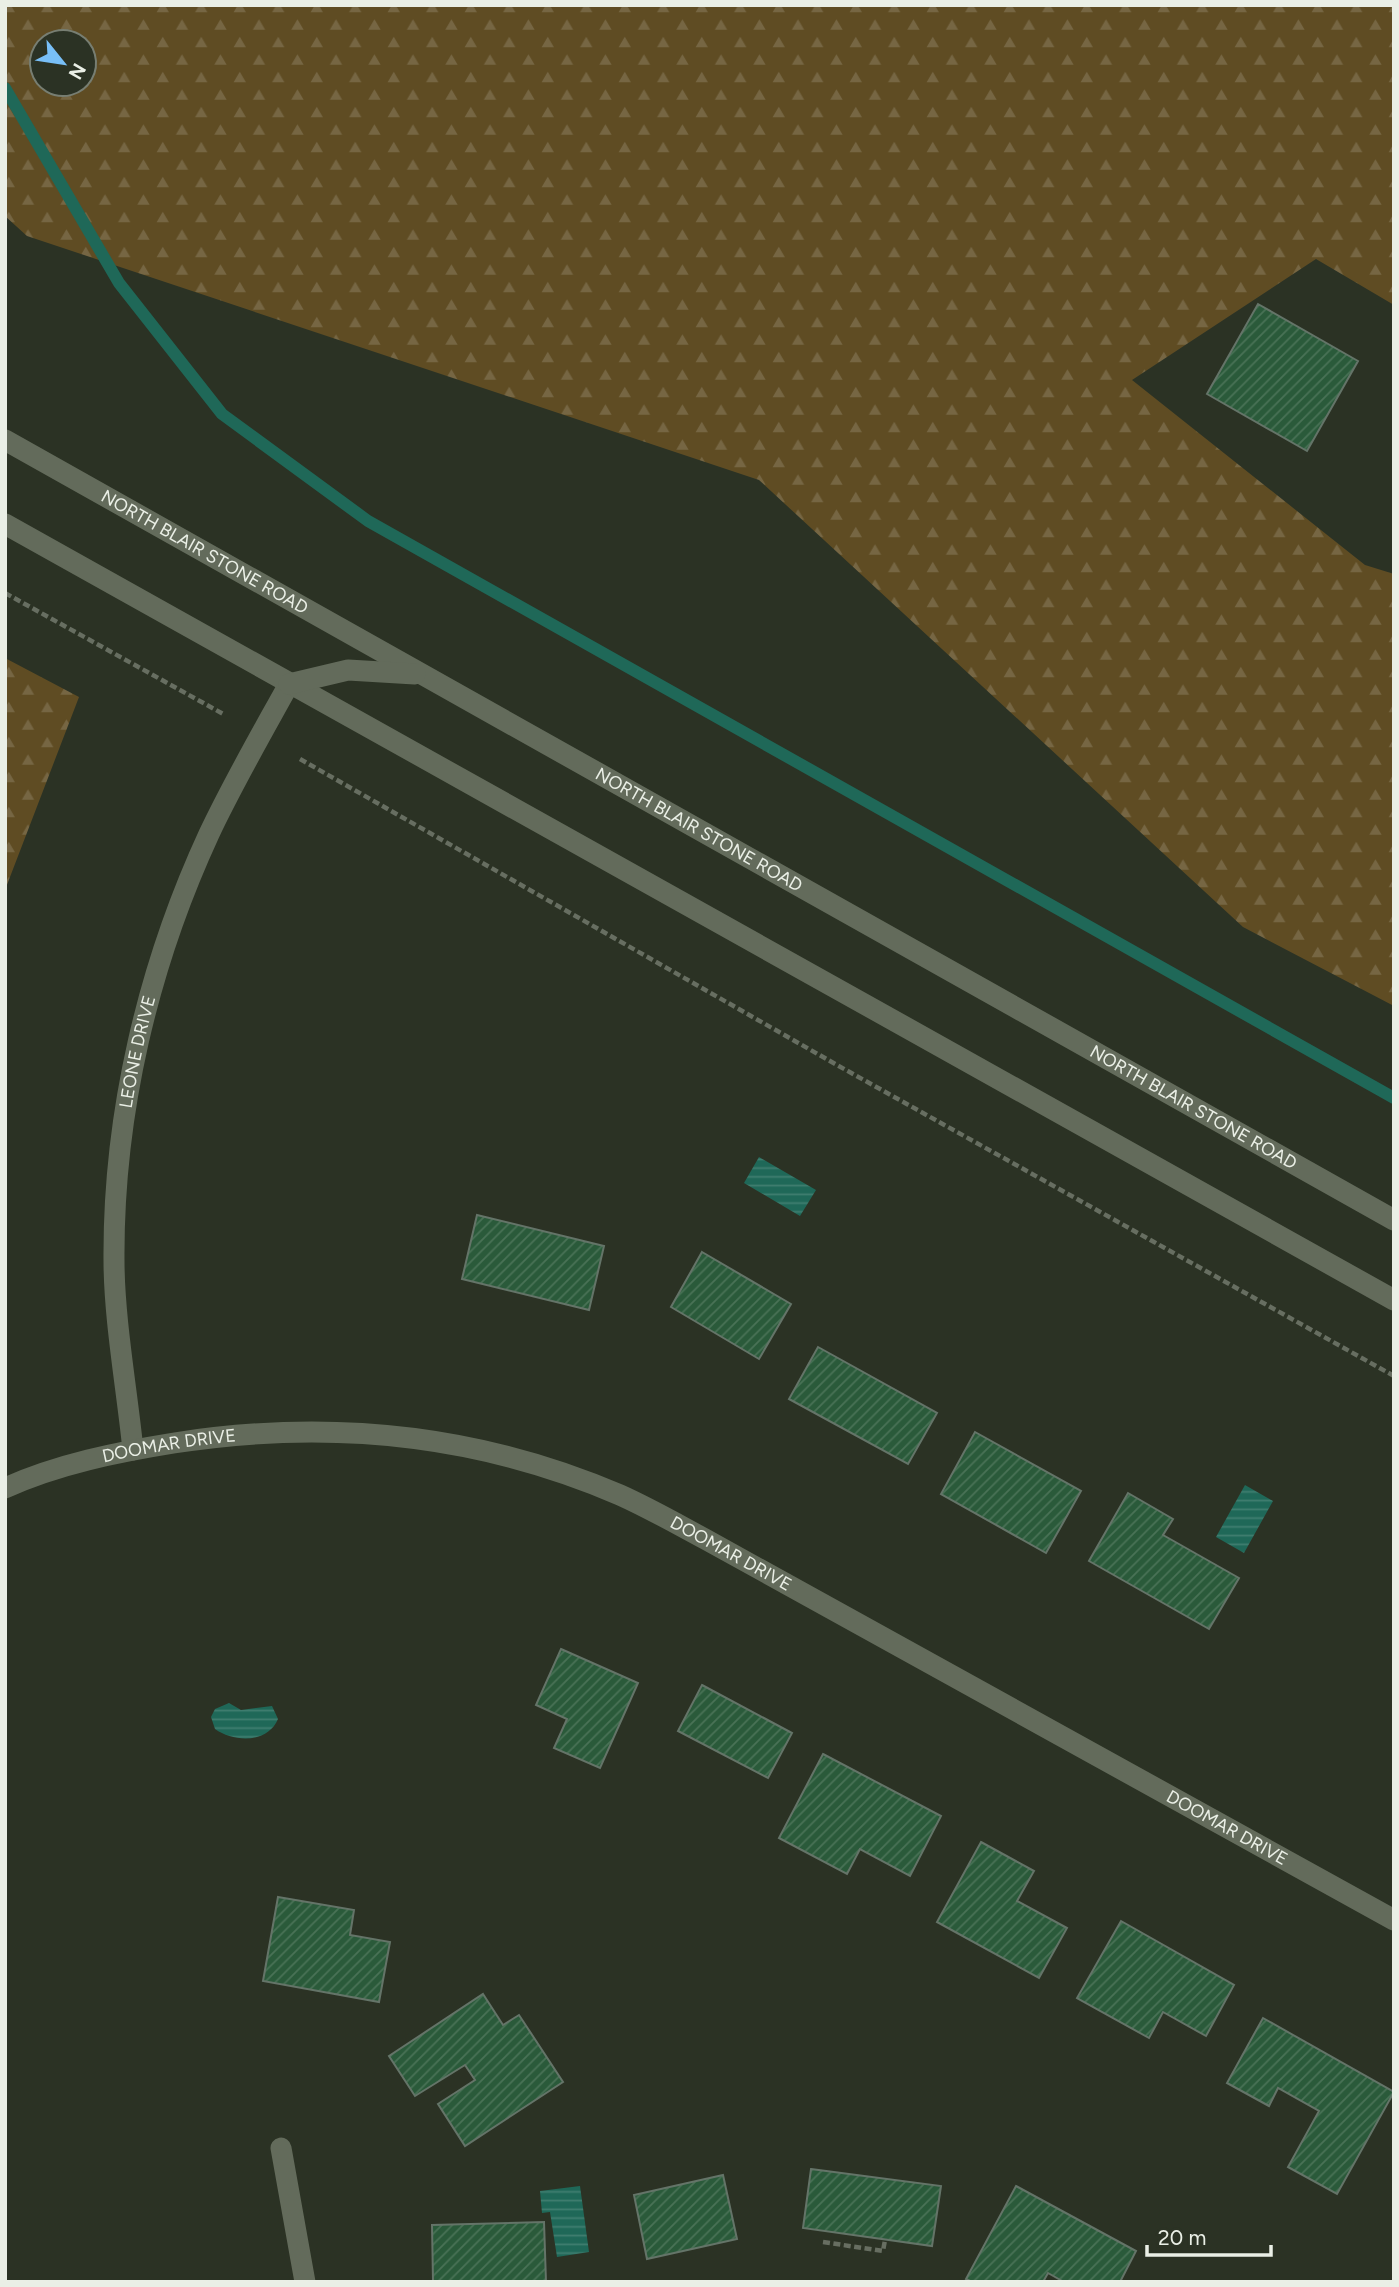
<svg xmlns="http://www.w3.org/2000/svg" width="1399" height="2287" viewBox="0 0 1399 2287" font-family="Figtree,sans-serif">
  <defs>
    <pattern id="forest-firs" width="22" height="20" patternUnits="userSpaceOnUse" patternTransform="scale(1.75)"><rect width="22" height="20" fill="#5f4c23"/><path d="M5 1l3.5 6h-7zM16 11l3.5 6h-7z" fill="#766643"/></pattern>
    <pattern id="water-rules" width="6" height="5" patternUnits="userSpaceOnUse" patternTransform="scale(1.75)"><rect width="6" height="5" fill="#1f6858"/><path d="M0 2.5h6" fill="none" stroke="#407e70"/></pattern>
    <pattern id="building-hatch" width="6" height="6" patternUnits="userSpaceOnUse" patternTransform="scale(1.75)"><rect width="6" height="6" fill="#2a5a3a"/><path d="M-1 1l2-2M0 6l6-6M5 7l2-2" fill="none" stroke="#497256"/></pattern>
  </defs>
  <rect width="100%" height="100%" fill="#2b3224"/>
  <!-- forest -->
  <path fill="url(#forest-firs)" fill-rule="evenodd" d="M5,5H1394V305L1316,259L1132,380L1365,565L1394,574V1006L1243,927L759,480L27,236L5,216ZM42,42H84V84H42Z
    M5,658L79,697L5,890Z"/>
  <!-- water -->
  <path fill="url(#water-rules)" d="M759,1157L816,1190L800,1216L744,1183Z
    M1245,1485L1273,1501L1244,1553L1216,1537Z
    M229,1703L241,1710L272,1706L278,1719C268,1743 235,1743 215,1729L211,1717L215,1709Z
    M580,2186L589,2252L557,2257L550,2212L542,2213L540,2191Z"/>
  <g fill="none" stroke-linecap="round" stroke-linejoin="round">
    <!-- stream -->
    <path stroke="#1f6858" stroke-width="12" d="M5,88L119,283L222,414L368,521L1394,1098"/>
  </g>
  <!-- building -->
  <path fill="url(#building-hatch)" stroke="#647468" stroke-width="2" d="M1258,304L1358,361L1307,451L1207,394Z
    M477,1215L604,1246L589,1310L462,1279Z
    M702,1252L791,1304L759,1359L671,1307Z
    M818,1347L937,1413L908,1464L789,1399Z
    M975,1432L1081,1491L1046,1553L941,1494Z
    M1128,1493L1173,1519L1163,1535L1239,1578L1209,1629L1089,1561Z
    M561,1649L638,1683L600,1768L554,1748L567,1719L536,1705Z
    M702,1685L792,1733L768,1778L678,1731Z
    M823,1754L941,1816L910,1876L860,1849L847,1874L779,1838Z
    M981,1842L1034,1871L1017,1901L1067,1928L1039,1978L937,1922Z
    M278,1897L354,1910L350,1935L390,1942L379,2002L263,1981Z
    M1121,1921L1234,1985L1206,2036L1163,2012L1149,2038L1077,1998Z
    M483,1994L503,2025L519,2015L563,2082L465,2146L438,2104L475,2080L465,2065L415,2096L389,2056Z
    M1263,2018L1394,2092L1337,2194L1288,2167L1319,2111L1278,2088L1269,2106L1227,2083Z
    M811,2169L941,2186L932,2246L803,2228Z
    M723,2175L737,2239L647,2259L634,2195Z
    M1016,2186L1136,2251L1120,2282H1064L1048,2273L1043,2282H972L966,2279Z
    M544,2222L546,2282L433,2281L432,2225Z"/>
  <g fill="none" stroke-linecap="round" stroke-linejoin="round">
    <!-- path -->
    <path stroke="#676e61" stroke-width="4.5" stroke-dasharray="7 3.5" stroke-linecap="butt" d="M5,593L225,715
      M300,759L837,1065L1394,1376
      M823,2242L883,2251L885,2240"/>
    <!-- street -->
    <g stroke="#636b5b" stroke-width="21">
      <path id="s1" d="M133,1450C127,1390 114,1319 114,1260C113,1114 148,966 209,834C233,783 262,733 289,684"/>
      <path id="s2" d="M5,1488C58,1464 118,1452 174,1443C328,1419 476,1433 620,1495C649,1508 677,1524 705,1539L1394,1920"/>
      <path d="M281,2148L305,2282"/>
    </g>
    <!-- secondary -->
    <g stroke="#636b5b" stroke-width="21">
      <path id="s3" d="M5,440L1394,1220"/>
      <path d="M5,524L1394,1300"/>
      <path d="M289,684L348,670L415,674"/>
    </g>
  </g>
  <g text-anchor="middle" stroke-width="7" stroke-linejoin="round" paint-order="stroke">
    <!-- street labels -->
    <g font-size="18" fill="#eaefe6" stroke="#2b3224">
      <text dy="6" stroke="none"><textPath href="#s3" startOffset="229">NORTH BLAIR STONE ROAD</textPath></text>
      <text dy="6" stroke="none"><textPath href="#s3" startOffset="796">NORTH BLAIR STONE ROAD</textPath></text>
      <text dy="6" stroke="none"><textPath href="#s1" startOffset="401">LEONE DRIVE</textPath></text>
      <text dy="6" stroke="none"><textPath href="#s3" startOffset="1363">NORTH BLAIR STONE ROAD</textPath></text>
      <text dy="6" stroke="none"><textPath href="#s2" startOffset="170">DOOMAR DRIVE</textPath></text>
      <text dy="6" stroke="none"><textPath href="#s2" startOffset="756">DOOMAR DRIVE</textPath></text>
      <text dy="6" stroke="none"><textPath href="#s2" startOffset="1323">DOOMAR DRIVE</textPath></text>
    </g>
  </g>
  <!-- border -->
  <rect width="1399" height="2287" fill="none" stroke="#eaefe6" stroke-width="14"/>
  <!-- north arrow -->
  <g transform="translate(63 63) rotate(120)"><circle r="33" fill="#2b3224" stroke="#777e72" stroke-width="2"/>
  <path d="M0-5L12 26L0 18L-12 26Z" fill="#78bff7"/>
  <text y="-10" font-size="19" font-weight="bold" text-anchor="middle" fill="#eaefe6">N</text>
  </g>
  <!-- scale -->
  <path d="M1147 2245v10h124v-10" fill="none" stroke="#eaefe6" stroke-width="3.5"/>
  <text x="1158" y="2245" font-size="21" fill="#eaefe6" stroke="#2b3224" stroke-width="5" paint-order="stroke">20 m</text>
</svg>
